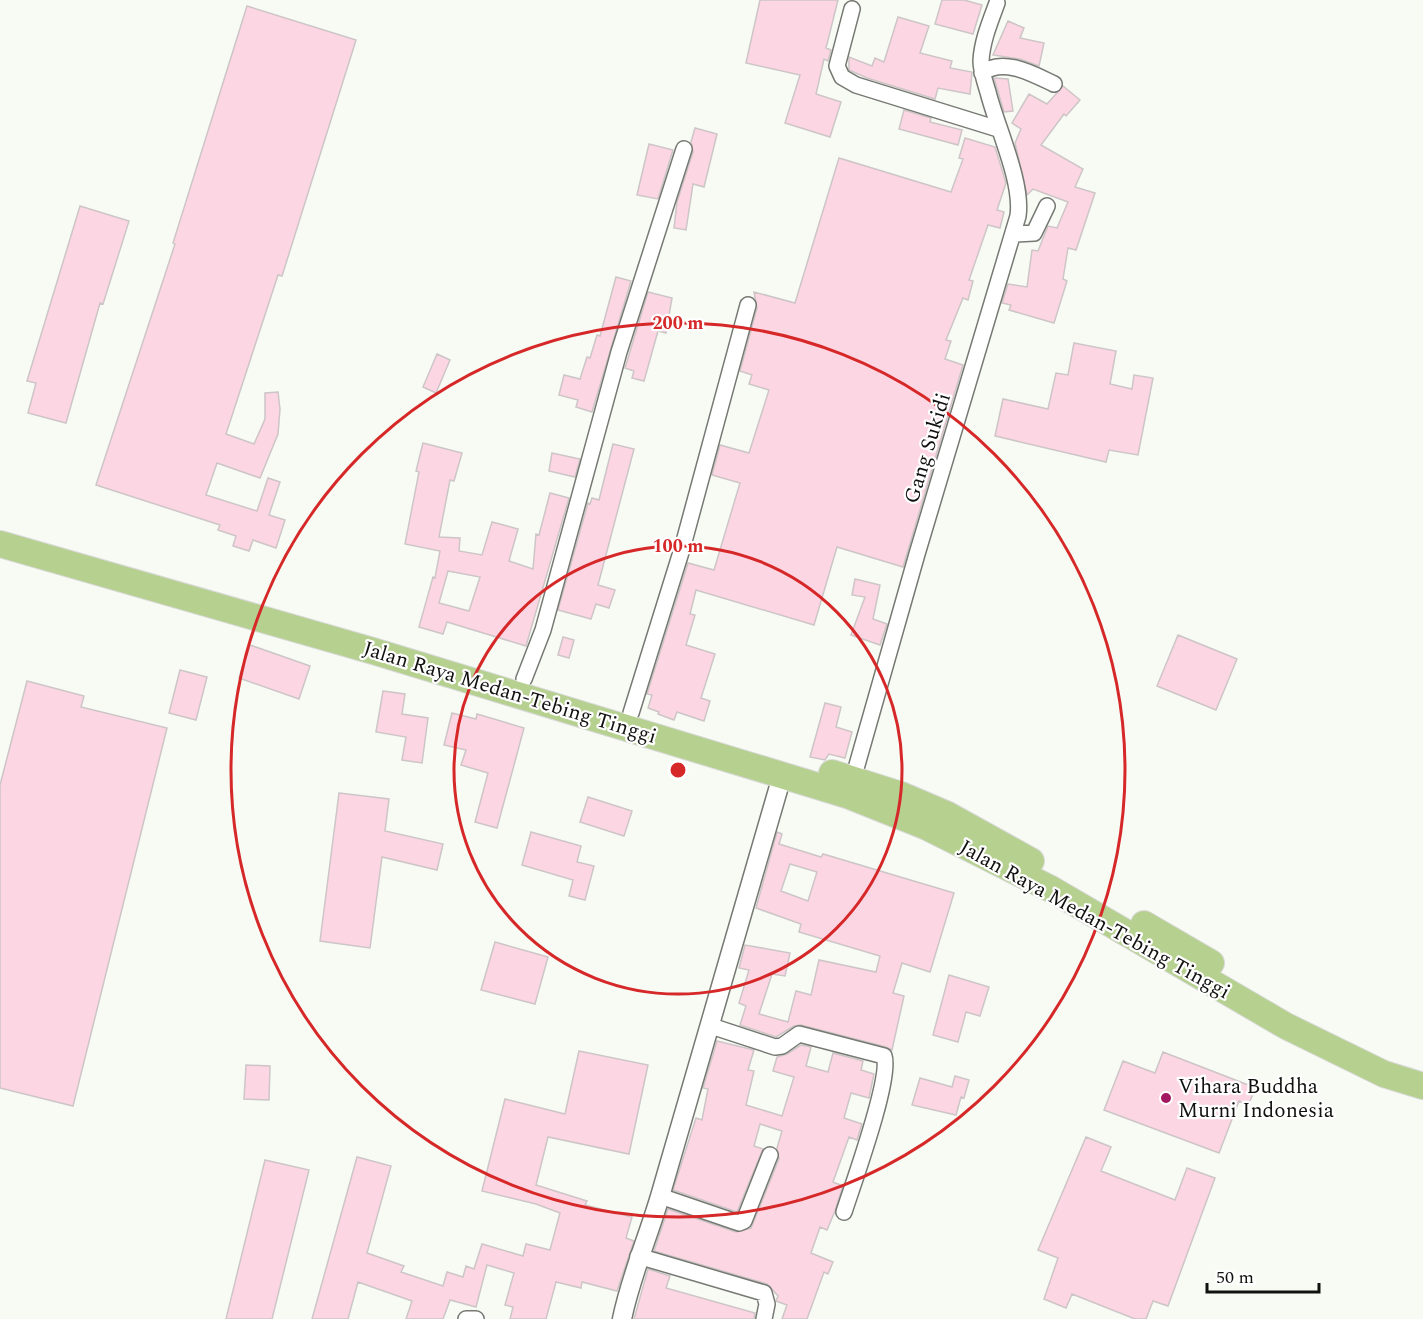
<svg xmlns="http://www.w3.org/2000/svg" width="1423" height="1319" viewBox="0 0 1423 1319" font-family="Spectral,serif">
  <rect width="100%" height="100%" fill="#f7fbf3"/>
  <!-- building -->
  <path fill="#fdd6e3" stroke="#cdc5c7" stroke-width="1.5" fill-rule="evenodd" d="M760,0H838L826,48L831,50L828,61L824,59L816,94L841,102L830,137L785,123L800,75L746,63Z
    M942,0H964L982,5L973,34L935,24Z
    M247,6L356,40L282,276L278,275L226,434L254,444L265,419V393L278,392L280,409L278,434L260,478L217,463L206,495L257,511L268,478L280,482L269,515L285,520L276,548L253,540L249,551L233,546L236,536L218,530L220,525L96,485L175,244L173,243Z
    M898,17L929,26L920,53L952,61L950,68L972,72L970,94L938,88L935,99L867,78L849,70V57L872,66L875,58L884,62Z
    M1008,21L1024,28L1020,38L1044,43L1039,66L1020,59L993,55Z
    M994,78L1008,79L1013,111L1004,112Z
    M1063,86L1080,100L1066,116L1064,114L1041,145L1083,169L1075,187L1095,193L1076,250L1068,248L1063,279L1067,281L1054,323L1009,310L1011,305L1002,303L1008,284L1027,287L1032,250L1038,251L1048,226L1057,228L1068,202L1033,189L1027,195L1015,143L1021,129L1012,123L1029,94L1047,104Z
    M904,110L931,118L930,122L962,130L958,145L899,129Z
    M695,128L717,134L704,187L693,184L686,230L674,228L677,202L693,152L691,142Z
    M965,138L995,147L1006,183L997,210L1004,212L1000,228L988,225L969,280L973,281L968,300L963,298L946,340L951,341L945,359L963,365L903,567L837,547L814,625L696,590L690,614L695,615L686,645L715,654L701,698L710,701L704,721L677,712L674,720L658,714L659,712L648,708L652,695L647,694L688,563L714,570L740,483L712,475L720,445L749,453L769,390L749,384L752,375L740,371L757,308L754,292L795,303L839,158L951,192L963,159L959,158Z
    M649,144L673,150L658,199L637,195Z
    M80,206L129,221L103,304L100,303L66,423L28,413L36,383L27,381Z
    M616,277L631,281L592,412L576,407L578,400L559,395L564,375L580,379L587,357L590,358L597,335L600,336Z
    M648,292L672,298L666,333L658,331L644,381L632,378L634,371L625,368Z
    M1074,343L1116,351L1110,384L1132,389L1134,375L1153,378L1138,455L1109,450L1106,462L995,436L1003,399L1048,409L1056,373L1068,375Z
    M437,354L450,360L436,393L423,387Z
    M423,443L462,453L454,481L450,480L439,537L460,538L459,551L482,555L492,522L518,529L509,561L533,569L536,534L539,535L550,493L569,498L526,646L447,622L443,634L419,627L433,577L435,578L440,551L405,544L419,472L416,471ZM448,571L480,577L469,611L439,603Z
    M613,444L634,449L598,585L615,590L609,608L596,604L591,619L558,610L588,503L590,504L592,498L599,500Z
    M552,453L580,459L575,477L549,471Z
    M855,579L880,585L873,619L887,624L880,645L851,635L865,597L852,595Z
    M1178,635L1237,659L1216,710L1157,686Z
    M563,637L574,640L569,658L558,655Z
    M250,645L310,666L299,699L239,678Z
    M180,670L207,677L196,720L169,713Z
    M27,681L84,696L81,707L167,728L73,1106L0,1088V785Z
    M383,691L405,694L402,714L428,718L422,763L402,760L406,737L376,732Z
    M825,703L841,707L836,727L852,732L845,758L829,754L825,760L810,757Z
    M452,713L476,719L477,714L524,728L497,828L475,822L488,773L461,765L466,750L444,745Z
    M339,793L389,799L385,831L443,844L437,870L382,857L370,948L320,941Z
    M588,797L632,811L624,836L580,822Z
    M531,832L581,846L577,862L594,866L585,900L569,896L573,880L522,865Z
    M777,832L782,834L779,844L821,857L823,854L954,893L930,972L902,963L893,993L904,996L892,1050L886,1047L801,1025L794,1026L776,1037L740,1025L746,1006L739,1003L749,970L739,968L745,945L790,953L785,976L772,974L759,1014L788,1022L796,991L811,995L819,960L876,972L880,956L799,932L801,924L756,908ZM790,864L817,872L808,901L781,891Z
    M495,942L548,957L535,1004L481,990Z
    M949,975L989,987L980,1016L966,1012L958,1042L933,1035Z
    M717,1041L754,1050L748,1070L754,1071L746,1105L782,1116L794,1077L773,1071L777,1057L787,1054L801,1045L811,1047L806,1066L828,1072L833,1053L863,1061L861,1070L874,1074L869,1098L851,1093L844,1118L862,1124L857,1140L849,1137L833,1182L843,1186L835,1211L827,1230L820,1227L811,1253L833,1262L828,1274L824,1272L807,1319H782L787,1305L776,1301L778,1296L767,1284L654,1251L668,1209L736,1232L751,1228L779,1159L777,1148L782,1131L760,1124L754,1146L763,1149L737,1212L673,1190L696,1118L702,1120L708,1089L703,1088Z
    M579,1051L648,1065L629,1154L548,1137L536,1185L587,1201L585,1205L632,1217L626,1238L634,1241L617,1291L582,1282L581,1288L556,1282L546,1319H510L513,1307L505,1305L514,1273L487,1265L476,1307L450,1300L443,1319H406L412,1301L358,1282L348,1319H312L357,1157L391,1166L367,1253L404,1266L401,1272L443,1286L447,1272L463,1277L466,1266L474,1269L482,1244L523,1256L526,1244L550,1250L560,1213L536,1204L482,1191L505,1099L565,1114Z
    M1163,1052L1256,1088L1248,1105L1239,1101L1219,1153L1104,1110L1123,1061L1155,1073Z
    M246,1065L270,1066L269,1100L244,1099Z
    M955,1076L969,1080L964,1098L961,1097L956,1115L912,1105L920,1078L952,1087Z
    M1086,1137L1111,1147L1101,1171L1175,1200L1187,1168L1215,1178L1168,1306L1153,1301L1146,1319H1135L1072,1294L1066,1308L1044,1299L1058,1258L1038,1250Z
    M265,1160L309,1170L272,1319H226Z
    M648,1269L670,1276L666,1288L755,1313L754,1319H634Z"/>
  <g fill="none" stroke-linecap="round" stroke-linejoin="round">
    <defs>
      <path id="minor" d="M852,9L837,66L842,77L856,85L998,129
        M982,73C1004,57 1033,74 1054,84
        M1014,234L1034,233L1047,206
        M524,679L543,630L619,352L684,149
        M631,713L682,549L748,305
        M853,779L917,554L1018,216C1023,182 997,128 988,92C985,82 981,71 981,61C982,41 990,22 997,3
        M711,1026L775,1047L782,1046L799,1034L884,1056C892,1077 853,1184 844,1212
        M660,1196L739,1223L744,1221L770,1155
        M638,1256L764,1293L767,1304L764,1319
        M466,1319H476"/>
      <path id="tertiary" d="M622,1319C631,1275 649,1235 661,1193C701,1054 742,915 782,776"/>
      <path id="trunk" d="M0,544L373,651L847,795L927,827L1051,889L1286,1026L1384,1074L1423,1086
        M832,773L901,795L948,815L1031,861
        M1144,924L1211,963"/>
    </defs>
    <!-- minor casing -->
    <use href="#minor" stroke="#767973" stroke-width="18"/>
    <!-- tertiary casing -->
    <use href="#tertiary" stroke="#767973" stroke-width="21"/>
    <!-- trunk casing -->
    <use href="#trunk" stroke="#d9d9d9" stroke-width="28"/>
    <!-- minor -->
    <use href="#minor" stroke="#fff" stroke-width="15"/>
    <!-- tertiary -->
    <use href="#tertiary" stroke="#fff" stroke-width="18"/>
    <!-- trunk -->
    <use href="#trunk" stroke="#b6d090" stroke-width="26"/>
  </g>
  <!-- distance rings -->
  <g fill="none" stroke="#d62828" stroke-width="3">
    <circle cx="678" cy="770" r="224"/>
    <circle cx="678" cy="770" r="447"/>
  </g>
  <!-- markers -->
  <circle fill="#a2175f" stroke="#fff" stroke-width="2" cx="1166" cy="1098" r="6"/>
  <g text-anchor="middle" stroke-width="4.5" stroke-linejoin="round" paint-order="stroke">
    <!-- street labels -->
    <g font-size="21" fill="#111210" stroke="#fff">
      <text transform="translate(927 448) rotate(-73)" y="7">Gang Sukidi</text>
      <text transform="translate(510 692) rotate(17)" y="7">Jalan Raya Medan-Tebing Tinggi</text>
      <text transform="translate(1095 919) rotate(29)" y="7">Jalan Raya Medan-Tebing Tinggi</text>
    </g>
    <!-- poi labels -->
    <g font-size="21" fill="#111210" stroke="#fff" text-anchor="start">
      <text x="1178" y="1093">Vihara Buddha<tspan x="1178" dy="24">Murni Indonesia</tspan></text>
    </g>
  </g>
  <circle cx="678" cy="770" r="9" fill="#d62828" stroke="#fff" stroke-width="3"/>
  <g font-size="18" text-anchor="middle" font-weight="bold" fill="#d62828" stroke="#fff" stroke-width="4.5" stroke-linejoin="round" paint-order="stroke">
    <text x="678" y="329">200 m</text>
    <text x="678" y="552">100 m</text>
  </g>
  <!-- scale -->
  <path d="M1207 1283v9h112v-9" fill="none" stroke="#111210" stroke-width="3"/>
  <text x="1216" y="1283" font-size="18" fill="#111210" stroke="#ffffff" stroke-width="4.5" paint-order="stroke">50 m</text>
</svg>
